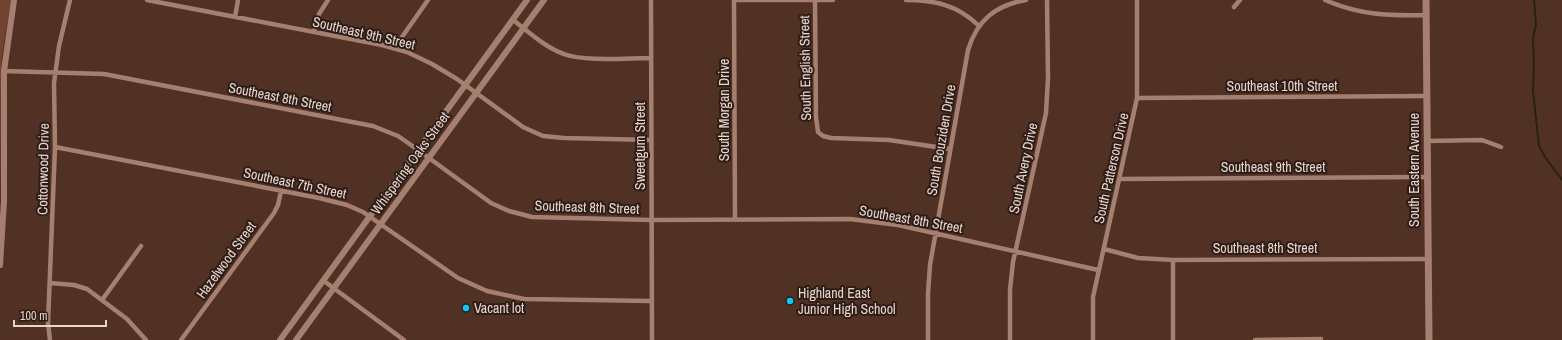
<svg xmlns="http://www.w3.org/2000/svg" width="1562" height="340" viewBox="0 0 1562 340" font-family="'Archivo Narrow',sans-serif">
  <rect width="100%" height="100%" fill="#503124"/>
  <!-- green -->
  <path fill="#714432" d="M0,0H11L2,56L1,73L0,210Z"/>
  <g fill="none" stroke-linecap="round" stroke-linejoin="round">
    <!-- stream -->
    <path stroke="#27240a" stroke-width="2" d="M1534,0L1536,25L1533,38L1534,65L1533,91L1539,146L1545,157L1562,180"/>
    <!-- minor -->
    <path stroke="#a58071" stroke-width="4.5" d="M147,0L382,45L407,52L432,64L457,79L523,127L543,136L564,138L651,140
      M651,0L652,340
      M734,0L735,220
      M734,0H833
      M815,0L816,117L818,132L823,136L831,138L889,140L950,149
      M906,0C934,0 958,5 979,26
      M1325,0C1359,15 1389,16 1426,15
      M1234,7L1240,0
      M235,17L238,0
      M513,20C529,32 546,48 564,54C585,62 627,58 651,58
      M314,32L319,14L328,0
      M396,49L402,37L428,0
      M4,71L104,74L373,126L398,136L411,145L491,203L509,211L532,217L652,220L850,219L898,225L1098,270
      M1137,98L1427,96
      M1427,141L1482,140L1501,147
      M55,147L319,198L347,205L363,212L458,278L487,291L524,299L651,301
      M1119,179L1427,177
      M1104,249L1138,258L1173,260L1428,259
      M1173,260V340
      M324,281L404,340
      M50,283L74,285L87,289L127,319L146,340
      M102,300L141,246
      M50,340L48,323L55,147L54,83L59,46L70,0
      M181,340L274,213L278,205L281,191
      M928,340V293L930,265L968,50C977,20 996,5 1026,0
      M1010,340V290L1013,262L1046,113L1048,78L1047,0
      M1093,340V297L1137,98V0
      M1255,340L1321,339"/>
    <!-- tertiary -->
    <path stroke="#a58071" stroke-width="6" d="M0,265L4,201V71L14,0
      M280,340L527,0
      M296,340L544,0"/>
    <!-- secondary -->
    <path stroke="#a58071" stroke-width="7" d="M1426,0L1429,340"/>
  </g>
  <!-- markers -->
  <g fill="#08cbf9" stroke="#2c1d17" stroke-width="1.5">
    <circle cx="790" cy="301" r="4"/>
    <circle cx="466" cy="308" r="4"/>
  </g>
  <g text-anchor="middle" stroke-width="4" stroke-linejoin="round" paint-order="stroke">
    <!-- street labels -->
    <g font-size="14" fill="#ead5cd" stroke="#2c1d17">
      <text transform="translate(364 33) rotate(13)" y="5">Southeast 9th Street</text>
      <text transform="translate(805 68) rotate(-91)" y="5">South English Street</text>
      <text x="1282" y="91">Southeast 10th Street</text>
      <text transform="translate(280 97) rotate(11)" y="5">Southeast 8th Street</text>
      <text transform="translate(724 110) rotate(-90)" y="5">South Morgan Drive</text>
      <text transform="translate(941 140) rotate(-80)" y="5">South Bouziden Drive</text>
      <text transform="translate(640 146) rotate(-90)" y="5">Sweetgum Street</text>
      <text transform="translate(410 163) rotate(-54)" y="5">Whispering Oaks Street</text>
      <text x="1273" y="172">Southeast 9th Street</text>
      <text transform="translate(1023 168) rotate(-78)" y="5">South Avery Drive</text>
      <text transform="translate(1111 168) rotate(-77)" y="5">South Patterson Drive</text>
      <text transform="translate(43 169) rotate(-89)" y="5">Cottonwood Drive</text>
      <text transform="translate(1414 170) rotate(-90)" y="5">South Eastern Avenue</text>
      <text transform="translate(295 183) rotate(12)" y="5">Southeast 7th Street</text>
      <text transform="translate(587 207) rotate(2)" y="5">Southeast 8th Street</text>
      <text transform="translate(911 219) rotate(10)" y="5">Southeast 8th Street</text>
      <text x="1265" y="253">Southeast 8th Street</text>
      <text transform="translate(226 260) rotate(-54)" y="5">Hazelwood Street</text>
    </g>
    <!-- poi labels -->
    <g font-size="14" fill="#ead5cd" stroke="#2c1d17" text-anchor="start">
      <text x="798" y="298">Highland East<tspan x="798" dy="16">Junior High School</tspan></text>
      <text x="474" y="313">Vacant lot</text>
    </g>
  </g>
  <!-- scale -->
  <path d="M14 320v6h92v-6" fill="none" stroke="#ead5cd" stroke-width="2"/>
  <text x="20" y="320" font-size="12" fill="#ead5cd" stroke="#2c1d17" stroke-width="3" paint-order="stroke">100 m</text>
</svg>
